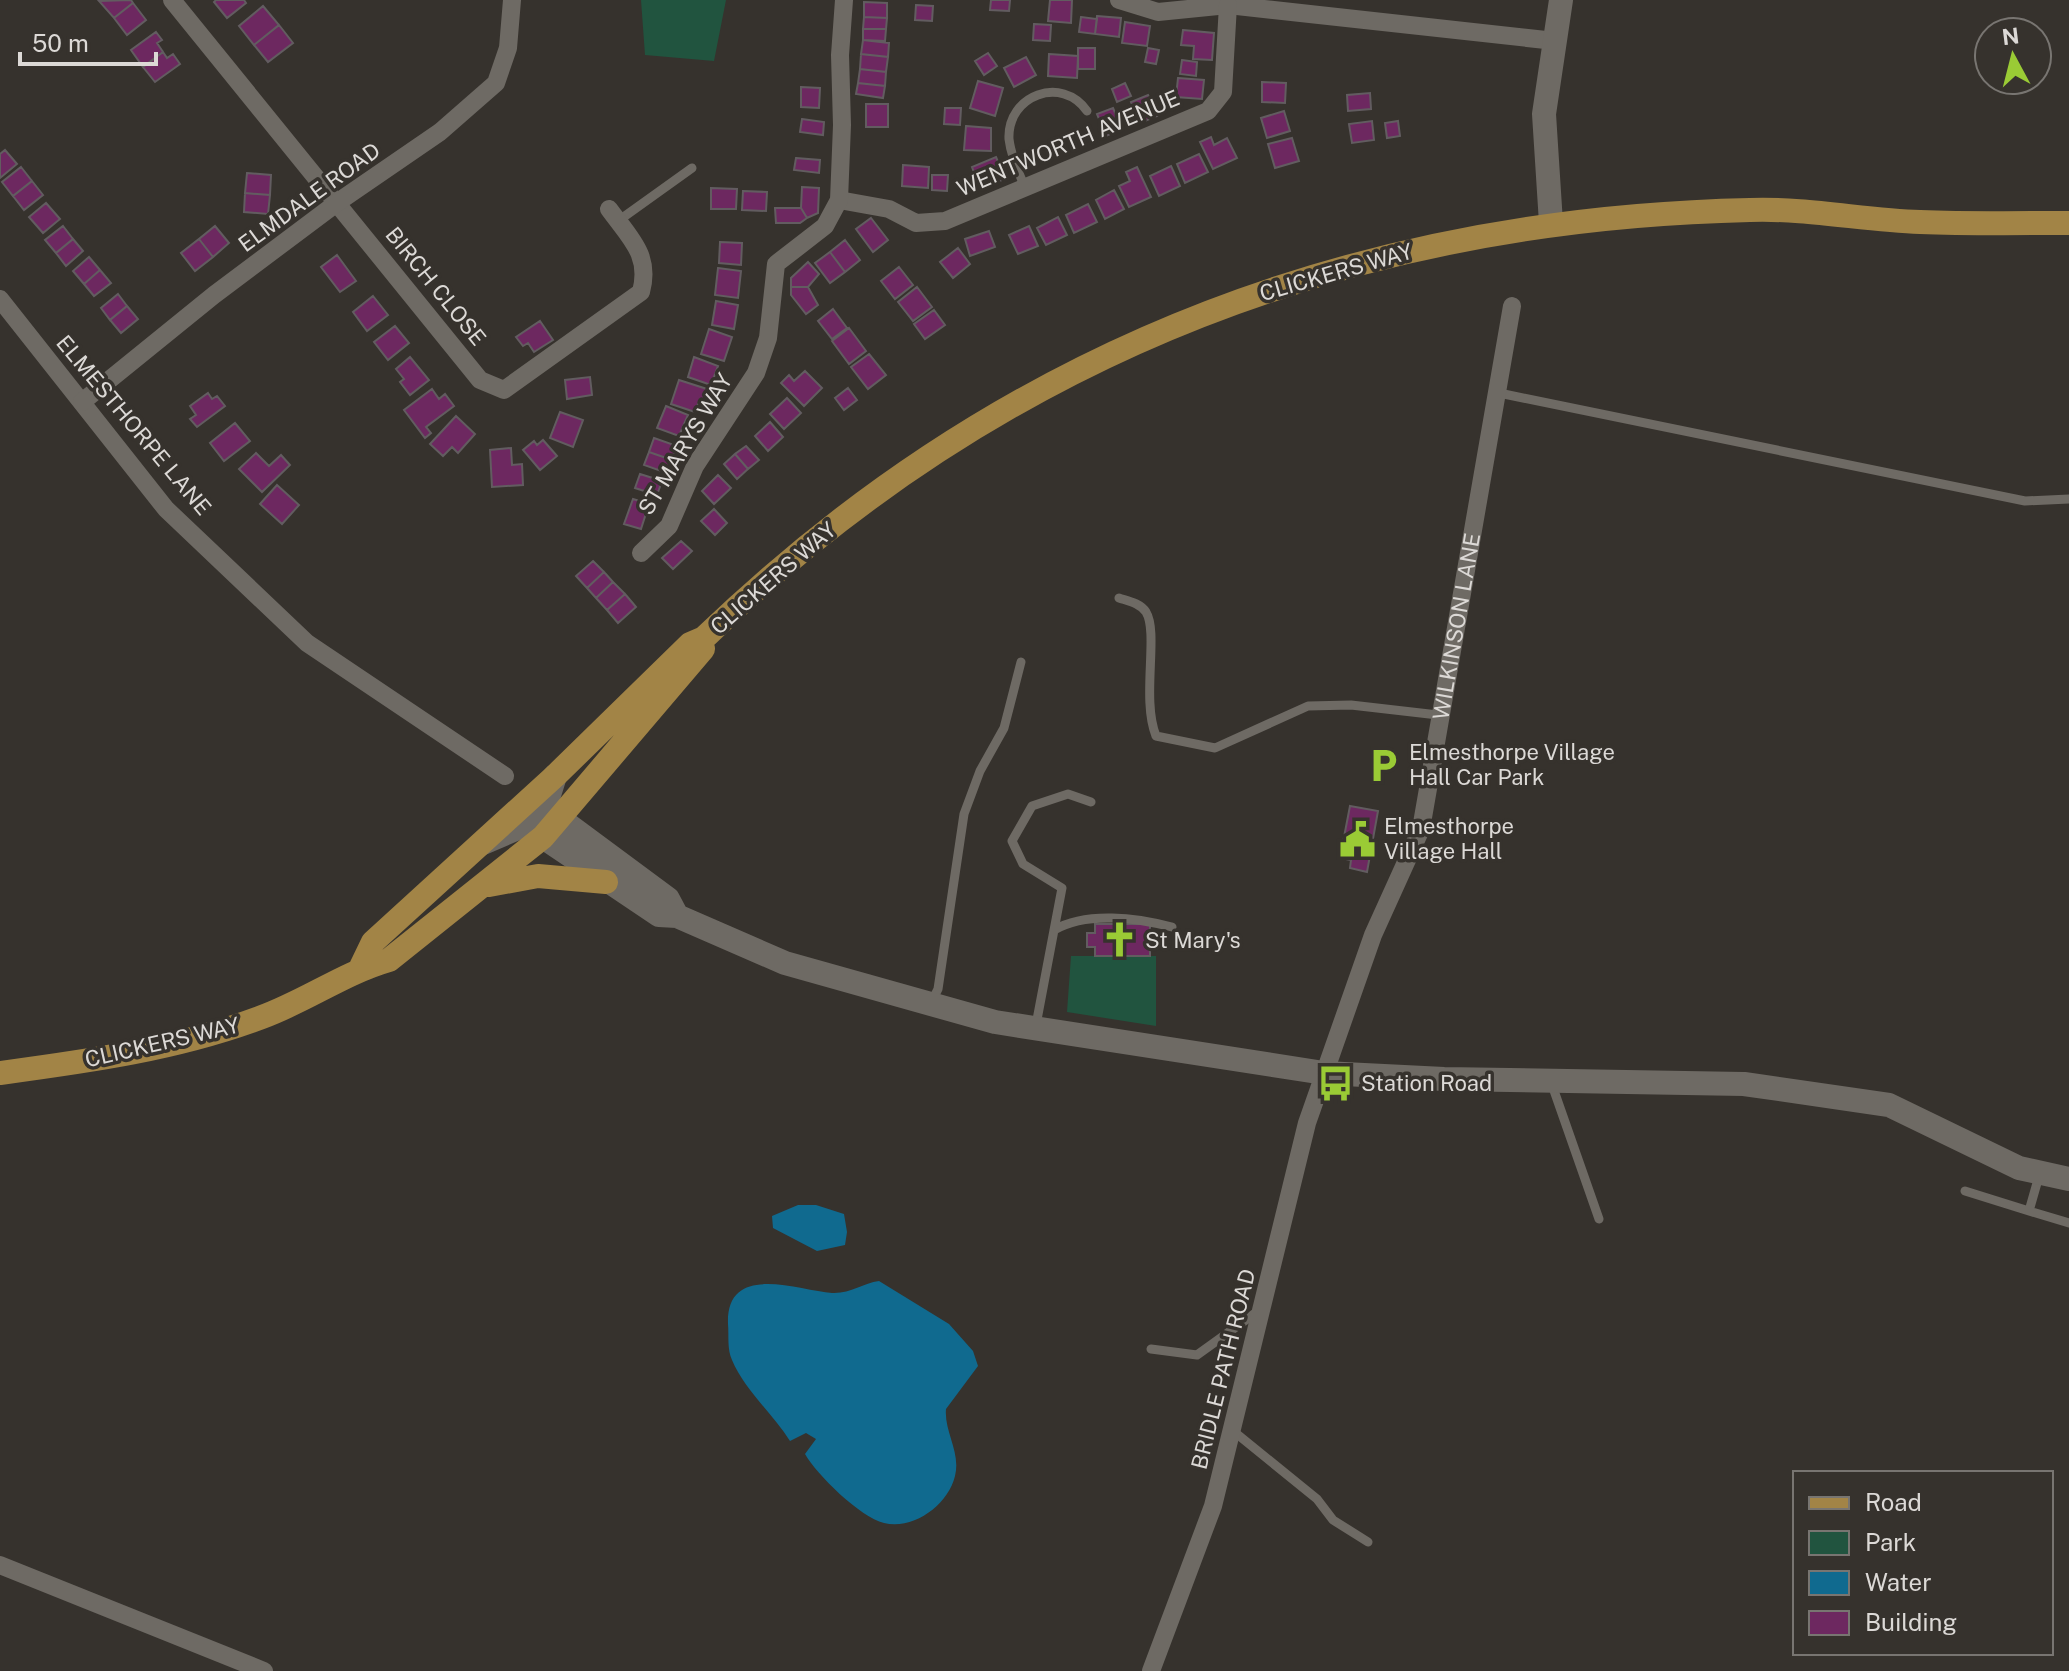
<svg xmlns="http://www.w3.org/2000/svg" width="2069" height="1671" viewBox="0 0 2069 1671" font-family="'Public Sans',sans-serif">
  <rect width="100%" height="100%" fill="#36322d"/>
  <!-- green -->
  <path fill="#21543f" d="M641,0H726L714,61L645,55Z
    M1071,956H1156V1026L1067,1012Z"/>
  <!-- water -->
  <path fill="#106a8f" d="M798,1205H816L844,1214L847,1232L845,1245L817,1251L773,1228L772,1216Z
    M879,1281L949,1324L973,1351L978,1366L946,1409C944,1432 961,1452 955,1476C948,1505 914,1530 884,1523C860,1517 817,1475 805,1454L816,1439L806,1433L790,1441C773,1414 744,1389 732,1360C727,1349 729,1336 728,1324C726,1261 799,1291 832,1293C850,1294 863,1283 879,1281Z"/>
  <!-- building -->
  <path fill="#6d2860" stroke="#625c60" stroke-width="2" d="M131,0L133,3L114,18L99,1Z
    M216,0H244L246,3L227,18L214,2Z
    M991,0H1010L1009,11L990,10Z
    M1050,0H1072L1071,23L1048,21Z
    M864,2L887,3V18L864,17Z
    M133,3L146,20L127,35L114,18Z
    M916,5L933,6L932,21L915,20Z
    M263,6L279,25L254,45L239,26Z
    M1097,16L1121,18L1119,37L1095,34Z
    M864,17L887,18L886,29H863Z
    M1081,17L1097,19L1095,34L1079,32Z
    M1125,22L1150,26L1147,46L1122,43Z
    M1034,24L1051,25L1050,41L1033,40Z
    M279,25L293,43L268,62L254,45Z
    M863,29H886L885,41L863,40Z
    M1183,30L1214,33L1212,60L1193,59L1194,46L1181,45Z
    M156,32L162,40L157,43L163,52L143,67L131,50Z
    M863,40L889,43L888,57L861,54Z
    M1078,48H1095V69H1078Z
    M1148,48L1159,50L1156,64L1145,62Z
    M163,52L167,58L173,54L180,64L155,82L143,67Z
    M988,53L997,66L984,75L975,61Z
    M861,54L888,57L886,72L860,69Z
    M1049,54L1078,56L1077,78L1048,76Z
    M1026,57L1036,75L1014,87L1004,68Z
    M1182,60L1197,62L1196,76L1180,74Z
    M860,69L886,72L885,86L858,83Z
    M1178,78L1204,80L1202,99L1176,97Z
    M978,81L1003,88L995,116L970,108Z
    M1262,82L1286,83L1285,103L1262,102Z
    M858,83L885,86L883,98L856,94Z
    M1125,83L1131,96L1117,102L1112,89Z
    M801,87L820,88L819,108L801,107Z
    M1370,93L1371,109L1348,111L1347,95Z
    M1148,95L1157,116L1140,123L1131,102Z
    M866,104H888V127H866Z
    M945,108H961L960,125L944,124Z
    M1113,108L1122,129L1106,136L1097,114Z
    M1284,111L1290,131L1267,138L1261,118Z
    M802,119L824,122L823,135L800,132Z
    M1372,121L1374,140L1352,143L1349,124Z
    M1398,121L1400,136L1387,138L1385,123Z
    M966,126L991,128V151L964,150Z
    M1211,137L1214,145L1227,138L1237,158L1213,169L1200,142Z
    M1292,138L1299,161L1275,168L1268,144Z
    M5,150L17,164L0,178V154Z
    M1199,154L1208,172L1185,183L1177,164Z
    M996,157L1005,179L980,188L972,167Z
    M796,158L820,160L819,173L794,170Z
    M903,165L929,167L928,188L902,186Z
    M1171,166L1180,186L1159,196L1150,176Z
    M21,167L32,181L13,196L2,182Z
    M1137,167L1151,197L1129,207L1119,186L1130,181L1126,172Z
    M247,173L271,175L270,195L245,193Z
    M932,175H948L947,191L932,190Z
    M32,181L43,195L24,210L13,196Z
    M802,187L819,188L818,213L807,218L801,208Z
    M711,188L737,189L736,209H711Z
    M1114,190L1124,209L1105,219L1096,200Z
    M743,191L767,192L766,211L742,210Z
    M245,193L270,195L268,214L244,212Z
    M46,203L60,219L43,233L29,217Z
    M1088,204L1097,222L1074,233L1066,215Z
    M775,208H801L807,218L800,223H776Z
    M1058,217L1067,235L1046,245L1037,228Z
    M871,218L888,240L873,252L856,229Z
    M63,226L73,239L56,253L45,240Z
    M215,226L229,243L213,257L199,239Z
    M1029,226L1038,246L1018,254L1009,235Z
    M989,231L995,247L970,256L965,239Z
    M73,239L83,251L66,266L56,253Z
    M199,239L213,257L195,271L181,253Z
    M845,240L860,260L845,272L830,252Z
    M720,242L742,243L741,265L719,263Z
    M958,248L970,264L953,278L940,262Z
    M830,252L845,272L830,283L815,263Z
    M337,255L356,281L340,292L321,267Z
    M89,257L100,270L84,284L73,271Z
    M808,262L819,274L808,287H791V278Z
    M899,267L913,285L895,299L881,281Z
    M718,268L741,271L738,298L715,295Z
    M100,270L111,283L94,296L84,284Z
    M791,287H808L818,305L806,314L791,295Z
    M917,287L932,307L913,321L898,302Z
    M118,294L127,306L110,320L101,308Z
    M373,296L388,315L367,331L353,312Z
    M716,301L738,305L734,329L712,325Z
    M127,306L138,319L121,333L110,320Z
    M833,309L847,328L832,339L818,321Z
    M934,310L945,325L925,339L914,324Z
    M540,321L553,340L534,352L528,343L523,346L516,337Z
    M395,326L409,343L388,360L374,342Z
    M849,328L866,351L849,364L832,341Z
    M709,329L732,337L724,361L701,354Z
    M869,354L886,375L868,389L851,367Z
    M410,357L429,380L410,395L400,382L404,379L396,369Z
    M694,357L718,366L711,385L688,377Z
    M805,371L822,388L804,406L781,383L789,375L794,381Z
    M590,377L592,395L567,399L565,380Z
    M679,380L710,390L706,401L700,399L695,412L671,404Z
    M848,388L857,400L844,410L835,398Z
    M432,389L439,399L445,394L454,406L426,427L431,433L425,438L404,410Z
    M208,393L212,399L217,396L225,406L197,427L190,419L196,415L190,406Z
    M787,398L801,413L784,429L770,414Z
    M666,406L688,415L679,436L657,428Z
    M560,412L583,420L573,447L550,438Z
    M456,416L475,434L458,453L452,447L443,456L430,444Z
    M770,422L783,437L768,451L755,436Z
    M235,423L250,441L224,461L210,443Z
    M654,438L677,446L672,460L649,452Z
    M543,440L557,456L540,470L523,450L534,441L537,445Z
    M746,446L759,460L748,469L735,454Z
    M511,448L512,465L522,464L523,485L492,487L490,450Z
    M649,452L672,460L667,473L644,465Z
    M256,453L269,466L281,455L290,465L262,492L239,469Z
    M735,454L748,469L737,479L724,464Z
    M640,474L662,481L657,495L635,488Z
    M718,475L731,488L714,504L702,491Z
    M277,485L299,505L282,524L260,504Z
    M633,499L649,504L641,529L624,524Z
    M714,509L727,523L715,535L701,521Z
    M681,541L692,551L673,569L662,558Z
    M593,561L604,572L587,588L576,576Z
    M604,572L613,582L596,598L587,588Z
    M613,582L625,594L607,610L596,598Z
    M625,594L636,607L618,623L607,610Z
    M1350,806L1378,811L1367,872L1350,868L1351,860L1340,858Z
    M1095,924H1150V956H1095V947H1087V933H1095Z"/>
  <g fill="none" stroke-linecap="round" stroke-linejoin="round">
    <!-- lane -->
    <path stroke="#6e6a64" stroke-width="9" d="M1025,187C1018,172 1011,156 1009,139C1007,95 1062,75 1087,111
      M618,221L692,168
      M1499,393L2025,501L2069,499
      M1119,598C1128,601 1140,603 1146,612C1159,633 1141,699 1156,736L1215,748L1308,706L1351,705L1438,715
      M1054,930C1087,911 1137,918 1172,927
      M932,1001L938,989L964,814L980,771L1004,728L1021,662
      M1036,1025L1062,888L1023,864L1012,841L1032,806L1068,794L1091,802
      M1551,1082L1599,1219
      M2039,1176L2029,1211L2069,1223
      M1965,1191L2029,1211
      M1151,1349L1197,1355L1261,1309
      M1232,1430L1317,1499L1333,1520L1368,1542"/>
    <!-- street -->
    <g stroke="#6e6a64" stroke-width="18">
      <path d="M172,0L480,380L504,390L641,292C651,255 630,238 609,209"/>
      <path d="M1119,0L1158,12L1228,5L1555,41"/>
      <path d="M839,200L889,209L916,223L945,221L1208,111L1223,92L1228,5"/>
      <path d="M0,299L166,509L307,643L505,776"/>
      <path d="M82,402L214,295L338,202L440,132L496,83L508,48L512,0"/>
      <path d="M641,553L669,526L695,466L756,373L768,338L776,264L825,226L839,200L842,125L840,55L844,0"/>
      <path d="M0,1565L264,1671"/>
      <path id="s1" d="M1151,1671L1213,1506L1307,1123L1373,935L1421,829L1512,306"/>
    </g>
    <!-- secondary -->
    <path stroke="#6e6a64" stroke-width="24" d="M1551,223L1544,114L1561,0
      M555,776L539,827L543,837L659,915L677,916L785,963L995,1022L1324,1073L1444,1079L1744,1084L1889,1105L2019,1168L2069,1179
      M483,843L541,818L556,816L668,899L677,916"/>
    <!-- primary -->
    <path stroke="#a28446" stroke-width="24" d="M489,885L538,876L606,882
      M360,969L373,942L555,776L690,644L704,638C995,357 1347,219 1750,210C1806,208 1864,220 1920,222C1970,224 2020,223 2069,223
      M0,1073C89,1061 177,1049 262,1017C306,1001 344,973 389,960L543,837L703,649"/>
  </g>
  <!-- icons -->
  <defs>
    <symbol id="parking-bare" viewBox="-9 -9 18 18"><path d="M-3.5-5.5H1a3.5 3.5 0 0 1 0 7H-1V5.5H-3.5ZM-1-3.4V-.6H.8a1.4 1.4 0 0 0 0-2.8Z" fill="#9acb35" stroke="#36322d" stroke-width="2.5" paint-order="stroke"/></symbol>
    <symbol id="civic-bare" viewBox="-9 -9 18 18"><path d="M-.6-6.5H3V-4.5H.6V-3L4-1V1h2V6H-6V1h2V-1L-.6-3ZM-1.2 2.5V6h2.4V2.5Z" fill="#9acb35" stroke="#36322d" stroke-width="2.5" paint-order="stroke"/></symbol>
    <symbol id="church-bare" viewBox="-9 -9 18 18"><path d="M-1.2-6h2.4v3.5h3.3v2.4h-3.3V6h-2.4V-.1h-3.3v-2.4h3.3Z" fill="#9acb35" stroke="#36322d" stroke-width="2.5" paint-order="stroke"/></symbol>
    <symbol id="bus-bare" viewBox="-9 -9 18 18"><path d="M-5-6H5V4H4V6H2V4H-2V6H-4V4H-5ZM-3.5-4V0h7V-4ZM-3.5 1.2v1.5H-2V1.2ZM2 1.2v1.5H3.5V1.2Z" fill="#9acb35" stroke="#36322d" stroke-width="2.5" paint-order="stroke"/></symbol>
  </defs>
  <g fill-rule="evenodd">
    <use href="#parking-bare" x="1358" y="740" width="51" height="51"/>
    <use href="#civic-bare" x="1332" y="814" width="51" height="51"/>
    <use href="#church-bare" x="1094" y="914" width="51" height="51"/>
    <use href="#bus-bare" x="1310" y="1058" width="51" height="51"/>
  </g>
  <g text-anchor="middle" stroke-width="7" stroke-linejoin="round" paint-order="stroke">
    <!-- street labels -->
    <g font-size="22" fill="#dcd9d6" stroke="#36322d">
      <text transform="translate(1068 143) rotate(-23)" y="8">WENTWORTH AVENUE</text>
      <text transform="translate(309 197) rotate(-36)" y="8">ELMDALE ROAD</text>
      <text transform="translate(1336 272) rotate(-16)" y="8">CLICKERS WAY</text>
      <text transform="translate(436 286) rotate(51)" y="8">BIRCH CLOSE</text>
      <text transform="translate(134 425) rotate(50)" y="8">ELMESTHORPE LANE</text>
      <text transform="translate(685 444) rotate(-59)" y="8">ST MARYS WAY</text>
      <text transform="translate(773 578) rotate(-41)" y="8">CLICKERS WAY</text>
      <text dy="8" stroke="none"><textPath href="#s1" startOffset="1092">WILKINSON LANE</textPath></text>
      <text transform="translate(162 1042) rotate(-13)" y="8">CLICKERS WAY</text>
      <text transform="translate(1223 1369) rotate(-76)" y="8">BRIDLE PATH ROAD</text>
    </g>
    <!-- poi labels -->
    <g font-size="22" fill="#dcd9d6" stroke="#36322d" text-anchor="start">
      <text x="1409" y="760">Elmesthorpe Village<tspan x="1409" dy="25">Hall Car Park</tspan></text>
      <text x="1384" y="834">Elmesthorpe<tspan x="1384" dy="25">Village Hall</tspan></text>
      <text x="1145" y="948">St Mary's</text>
      <text x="1361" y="1091">Station Road</text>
    </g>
  </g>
  <!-- legend -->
  <rect x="1793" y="1471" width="260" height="184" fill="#36322d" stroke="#787571" stroke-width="2"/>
  <rect x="1809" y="1497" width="40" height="12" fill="#a28446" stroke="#787571" stroke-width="2"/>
  <text x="1865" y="1511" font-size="24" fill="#dcd9d6">Road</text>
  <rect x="1809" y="1531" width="40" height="24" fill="#21543f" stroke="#787571" stroke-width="2"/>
  <text x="1865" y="1551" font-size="24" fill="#dcd9d6">Park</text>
  <rect x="1809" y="1571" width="40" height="24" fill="#106a8f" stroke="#787571" stroke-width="2"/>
  <text x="1865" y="1591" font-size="24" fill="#dcd9d6">Water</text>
  <rect x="1809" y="1611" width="40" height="24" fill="#6d2860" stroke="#787571" stroke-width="2"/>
  <text x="1865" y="1631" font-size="24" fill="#dcd9d6">Building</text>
  <!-- north arrow -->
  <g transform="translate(2013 56) rotate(353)"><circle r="38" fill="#36322d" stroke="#787571" stroke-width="2"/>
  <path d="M0-6L14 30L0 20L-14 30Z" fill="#9acb35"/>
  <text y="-12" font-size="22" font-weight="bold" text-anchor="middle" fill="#dcd9d6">N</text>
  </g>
  <!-- scale -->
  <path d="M20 52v12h136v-12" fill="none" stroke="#dcd9d6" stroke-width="4"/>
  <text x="32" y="52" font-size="24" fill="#dcd9d6" stroke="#36322d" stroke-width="6" paint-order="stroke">50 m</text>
</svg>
